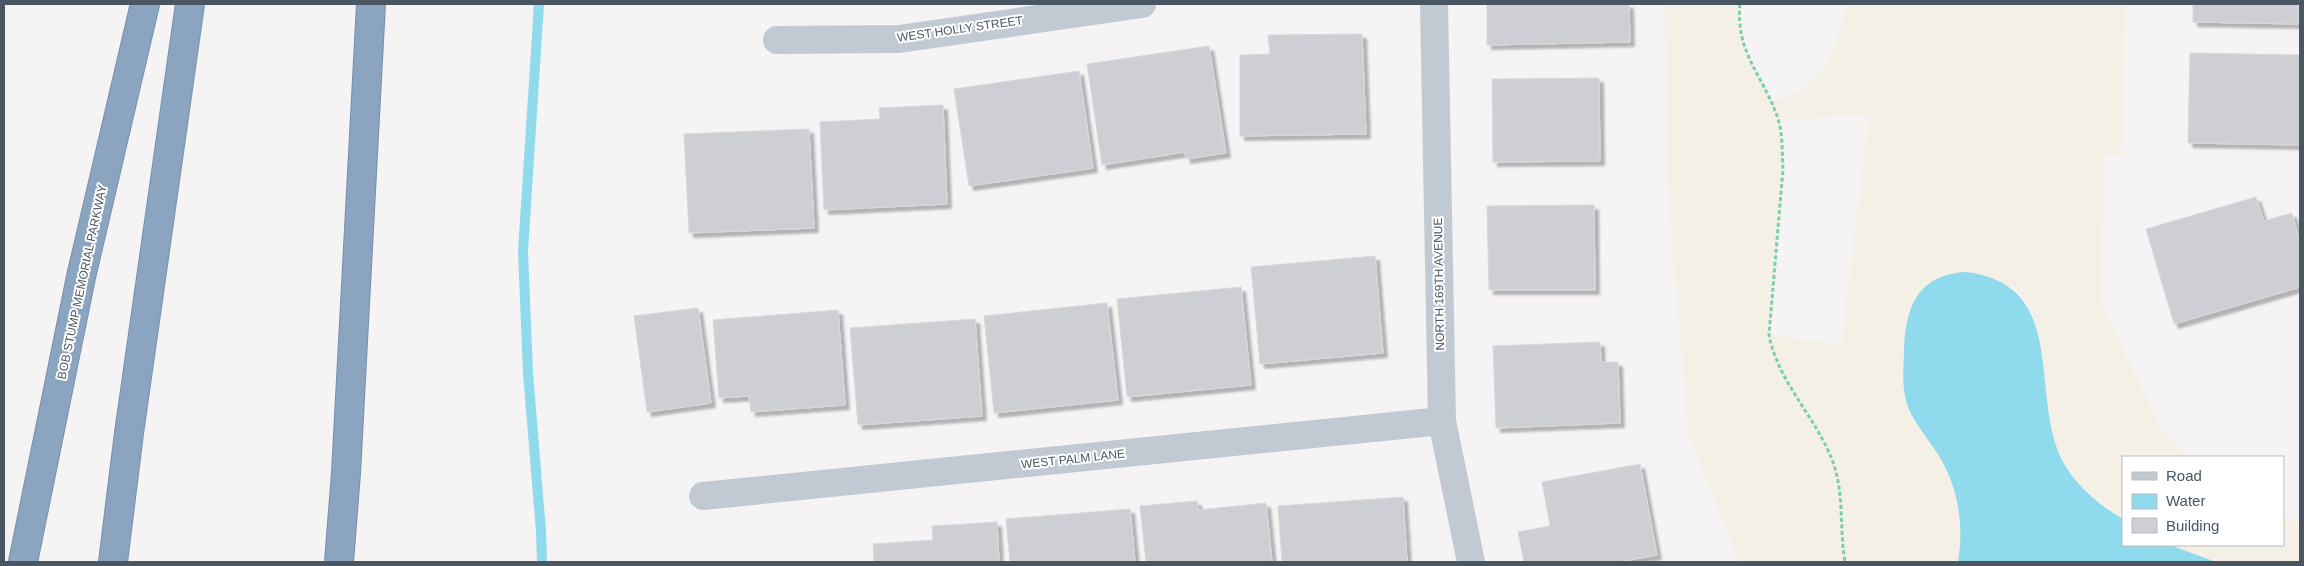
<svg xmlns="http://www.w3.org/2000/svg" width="2304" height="566" viewBox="0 0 2304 566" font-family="Arial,sans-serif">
  <defs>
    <filter id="shadow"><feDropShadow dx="4.5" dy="4.5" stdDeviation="1" flood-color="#0004"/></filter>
  </defs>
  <rect width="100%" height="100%" fill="#f5f3f3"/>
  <!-- sand -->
  <path fill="#f5f0e5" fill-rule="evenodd" d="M1665,4H1740C1736,43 1754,68 1771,102C1781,97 1793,94 1803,88C1831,70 1840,34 1846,4H2126L2121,155H2104L2101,304L2164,434L2190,457H2123V519C2097,504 2070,480 2058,452C2052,437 2048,419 2046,404C2042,370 2045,311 2014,289C2010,285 2002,284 1997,281C1980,274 1968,271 1949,273L1909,309C1904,333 1901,381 1907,404C1911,420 1924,433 1933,446C1955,481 1964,521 1958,562H1739L1688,433L1667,184ZM1860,115L1869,119L1841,344L1769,335L1783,169L1779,121Z
    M2283,517L2300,522V562H2216L2170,545H2283Z"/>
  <!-- water -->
  <path fill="#90daee" d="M1966,272C2065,284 2032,383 2058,451C2069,480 2097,504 2123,519V545H2170L2216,562H1958C1962,538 1961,514 1954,490C1949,473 1941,457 1930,443C1922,430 1911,418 1907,404C1902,387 1903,371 1904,354C1905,310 1915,275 1966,272Z"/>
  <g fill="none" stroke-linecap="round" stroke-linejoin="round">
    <!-- stream -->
    <path stroke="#90daee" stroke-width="10" d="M539,4L523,251L528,373L541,531L542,562"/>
  </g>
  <!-- building -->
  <path fill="#cdcfd5" stroke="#d7d9de" filter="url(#shadow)" d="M1487,4H1629L1630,42L1487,45Z
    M2193,4H2298V24L2193,22Z
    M1362,34L1366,134L1240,136V55L1270,54L1268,35Z
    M1209,46L1226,153L1186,159L1185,152L1102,165L1087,64Z
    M2190,53L2300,55V145L2188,143Z
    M1079,71L1093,168L969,186L954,89Z
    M1599,78L1600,161L1493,162L1492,79Z
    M943,105L947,204L824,210L820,122L880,119L879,108Z
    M809,129L814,228L689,233L684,134Z
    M2256,197L2264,221L2292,213L2300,243V287L2174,324L2146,229Z
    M1594,205L1595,290H1489L1487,206Z
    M1375,256L1383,353L1260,364L1251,267Z
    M1241,287L1251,385L1127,397L1117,299Z
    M1107,303L1118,400L994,413L984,316Z
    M698,308L711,403L647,412L634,316Z
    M838,310L845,405L751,412L749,396L719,398L713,320Z
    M975,319L982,416L858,425L850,328Z
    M1600,342L1601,362H1618L1620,423L1496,428L1493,346Z
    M1640,464L1657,555L1618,562H1524L1518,532L1550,526L1542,482Z
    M1403,497L1407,562H1282L1278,506Z
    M1197,501L1198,510L1266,503L1272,562H1146L1140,506Z
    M1130,509L1135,562H1010L1006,519Z
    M997,522L999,562H874L873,544L933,540L932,526Z"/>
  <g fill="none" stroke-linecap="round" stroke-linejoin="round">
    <defs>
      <path id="highway" d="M23,562L81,277L145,4
        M113,562L129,433L190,4
        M339,562L346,473L371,4"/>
    </defs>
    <!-- highway casing -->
    <use href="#highway" stroke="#7690ad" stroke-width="30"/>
    <!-- path -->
    <path stroke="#7ad0a6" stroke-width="3" stroke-dasharray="4 2.5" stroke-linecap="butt" d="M1740,4C1735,53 1764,76 1778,119C1783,134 1782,154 1783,169L1769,335C1778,381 1813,414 1831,457C1845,490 1839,527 1845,562"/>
    <!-- minor -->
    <path stroke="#c1cad2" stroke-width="28" d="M1434,4L1442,421L1471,562
      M777,40L899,39L1142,4
      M703,496L1442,421"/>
    <!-- highway -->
    <use href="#highway" stroke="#8ba5c1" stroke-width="28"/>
  </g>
  <g text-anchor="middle" stroke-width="4" stroke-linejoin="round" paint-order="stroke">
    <!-- street labels -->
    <g font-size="12" fill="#4a5661" stroke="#fff">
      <text transform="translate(960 29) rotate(-8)" y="4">WEST HOLLY STREET</text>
      <text transform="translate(82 282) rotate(-78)" y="4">BOB STUMP MEMORIAL PARKWAY</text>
      <text transform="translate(1439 284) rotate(-91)" y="4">NORTH 169TH AVENUE</text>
      <text transform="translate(1073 459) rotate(-6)" y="4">WEST PALM LANE</text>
    </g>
  </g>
  <!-- border -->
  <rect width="2304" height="566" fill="none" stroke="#4a5661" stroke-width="10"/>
  <!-- legend -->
  <rect x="2122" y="456" width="162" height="90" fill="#ffffff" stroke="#b7bbc0"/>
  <rect x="2132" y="472" width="25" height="8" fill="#c1cad2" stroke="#b7bbc0"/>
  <text x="2166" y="481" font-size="15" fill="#4a5661">Road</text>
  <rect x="2132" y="494" width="25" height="15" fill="#90daee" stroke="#b7bbc0"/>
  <text x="2166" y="506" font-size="15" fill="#4a5661">Water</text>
  <rect x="2132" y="518" width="25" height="15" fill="#cdcfd5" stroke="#b7bbc0"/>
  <text x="2166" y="531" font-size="15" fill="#4a5661">Building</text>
</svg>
